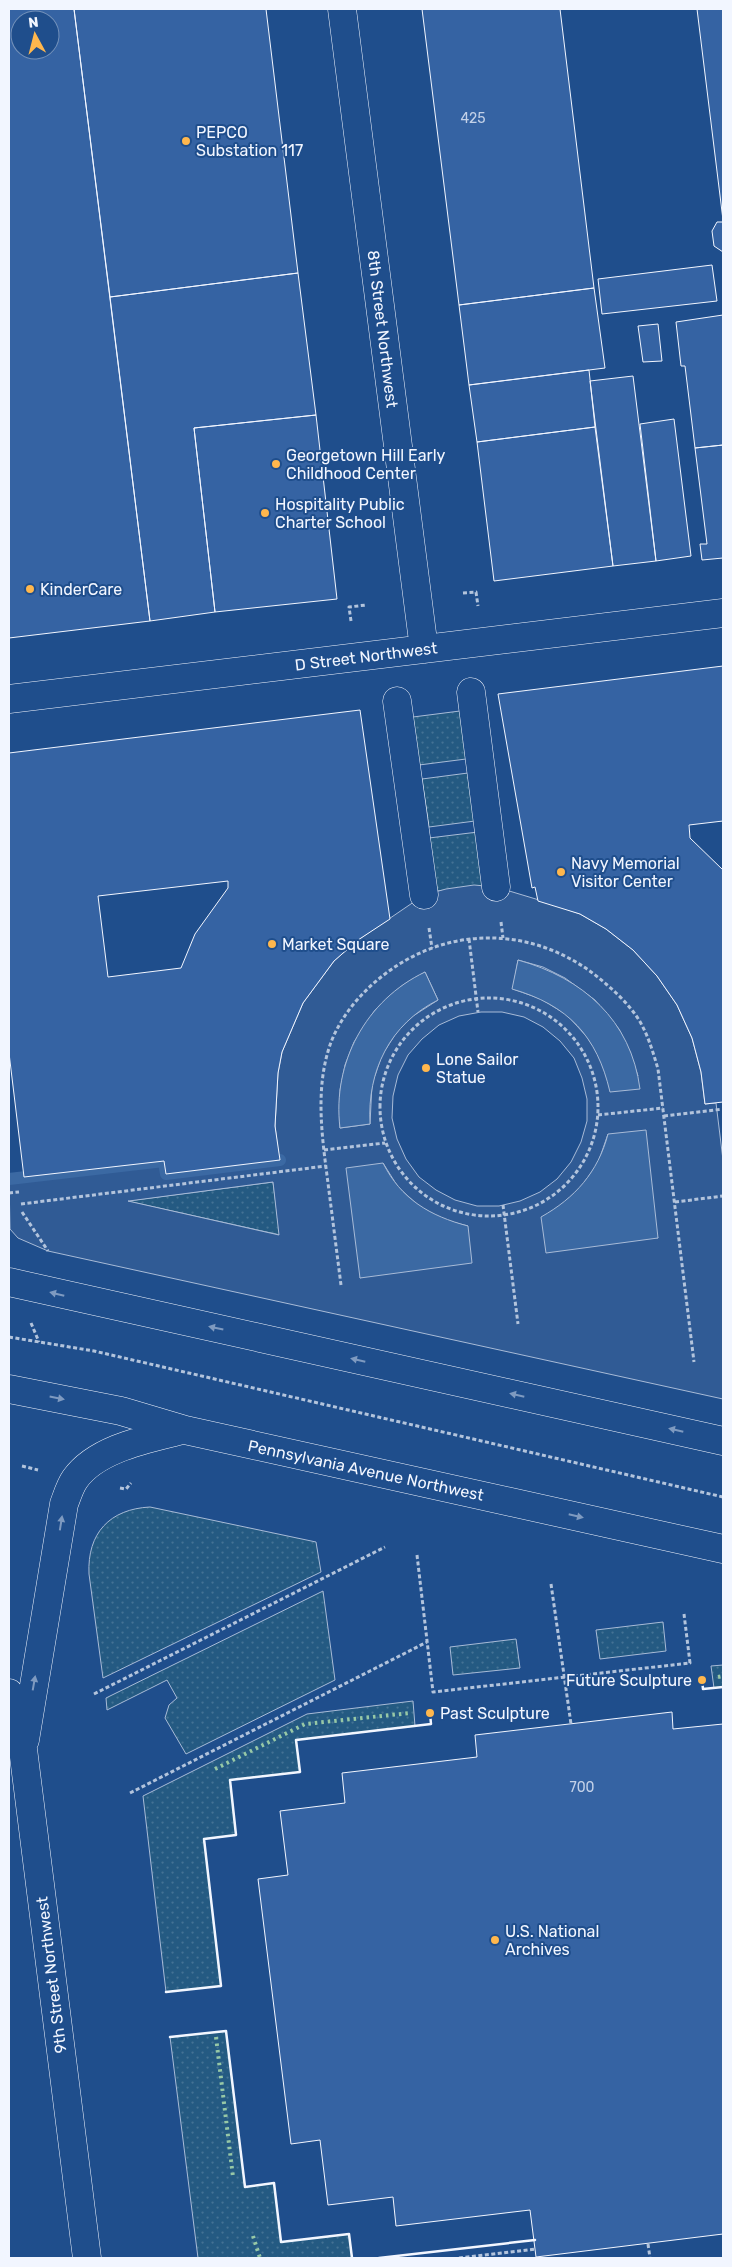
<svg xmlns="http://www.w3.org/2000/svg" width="732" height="2267" viewBox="0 0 732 2267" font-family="Rubik,sans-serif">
  <defs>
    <pattern id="grass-dots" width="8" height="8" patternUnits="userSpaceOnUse" patternTransform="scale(1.25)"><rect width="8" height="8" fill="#245a82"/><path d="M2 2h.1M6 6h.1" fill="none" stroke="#447295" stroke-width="1.8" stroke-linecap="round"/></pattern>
  </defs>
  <rect width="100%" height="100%" fill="#1f4e8c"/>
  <!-- grass -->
  <path fill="url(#grass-dots)" stroke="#a8bbd7" d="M460,711L466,759L419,765L413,717Z
    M468,773L475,821L429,827L422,779Z
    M478,832L486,886L436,891L429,838Z
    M273,1182L280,1235L127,1201Z
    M150,1507L316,1542L321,1572L103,1678L89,1574C87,1533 110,1509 150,1507Z
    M323,1591L335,1680L186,1754L165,1718L169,1705L177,1698L167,1680L107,1710L106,1698Z
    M663,1622L666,1651L600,1659L596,1630Z
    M516,1639L520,1668L453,1675L450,1647Z
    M723,1665V1687L714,1688L711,1666Z
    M413,1701L415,1726L296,1740L300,1772L230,1780L236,1835L204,1839L221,1986L166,1992L143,1796L307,1714Z
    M226,2031L245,2187L274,2183L281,2242L349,2234L352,2258H198L170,2037Z"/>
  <!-- parking -->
  <path fill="#305b95" stroke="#a8bbd7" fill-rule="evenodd" d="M474,885L496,887L549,903L580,914L606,929L633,950L657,976L677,1005L692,1038L701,1072L705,1104L716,1103L723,1160V1399L48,1251L18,1238L10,1229L9,1179L164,1161L166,1174L279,1160L275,1126L278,1073L282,1052L303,1003L334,961L358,940L424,895L446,889ZM518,960L543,967L565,978L595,1000L619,1029L630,1052L638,1076L606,1073L598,1054L587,1037L567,1015L541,999L513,989ZM425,972L438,1000L413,1016L398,1030L382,1055L372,1084L370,1124L340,1128V1090L345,1065L354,1042L375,1010L393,993L403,985ZM481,1012H502L524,1017L543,1027L560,1041L574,1058L582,1078L587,1099V1121L581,1142L571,1162L557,1179L540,1192L520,1201L499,1206H477L455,1200L436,1190L419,1177L406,1159L397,1139L392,1118L393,1096L398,1075L408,1055L422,1039L439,1025L459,1016ZM608,1134L658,1238L542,1217L559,1207L581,1187L598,1163ZM383,1163L398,1187L418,1205L441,1219L468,1226L360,1278ZM273,1182L279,1235L128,1201H129Z"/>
  <!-- water -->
  <path fill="#3b69a3" stroke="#a8bbd7" d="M518,960C583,978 631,1020 640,1089L610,1092C597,1036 568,1005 512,989Z
    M425,972L438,1000C390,1024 367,1071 370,1124L340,1128C332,1063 366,1000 425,972Z
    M646,1130L658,1238L546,1253L541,1217C575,1198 598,1172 608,1134Z
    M383,1163C401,1199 430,1216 468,1226L472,1263L360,1278L346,1168Z"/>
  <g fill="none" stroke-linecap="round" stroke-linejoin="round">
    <!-- stream -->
    <path stroke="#3b69a3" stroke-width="12" d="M9,1179L164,1161L166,1174L280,1160"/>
  </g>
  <!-- building -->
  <path fill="#3563a3" stroke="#f2f6ff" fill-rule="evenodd" d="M9,9H74L150,621L9,638ZM20,20H50V50H20Z
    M74,9H266L298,273L110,297Z
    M422,9H560L594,288L459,305Z
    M697,9H723V220Z
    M717,222H723V252L714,246L712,231Z
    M712,265L717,301L602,314L598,279Z
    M298,273L316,415L194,428L215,612L150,621L110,297Z
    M594,288L605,368L469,385L459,305Z
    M723,315V445L695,448L685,366H681L676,322Z
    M658,324L662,361L643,362L638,326Z
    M589,370L595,427L477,442L469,385Z
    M633,376L656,561L613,566L590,381Z
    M316,415L337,599L215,612L194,428Z
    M674,419L691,556L656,561L640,424Z
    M595,427L613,566L494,581L477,442Z
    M723,445V558L702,560L700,544H707L695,448Z
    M723,666V821L689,825L690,838L723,870V1102L705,1104L701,1072L692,1038L677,1005L657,976L633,950L606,929L580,914L538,901L535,887L532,888L498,694Z
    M360,710L390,919L358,940L334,961L303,1003L282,1052L278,1073L275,1126L280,1160L166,1174L164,1161L24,1177L9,1053V753ZM228,881V888L195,934L181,968L108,977L98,896Z
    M672,1712L673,1729L723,1724V2234L536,2257L530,2210L396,2226L393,2197L328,2205L320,2140L291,2144L258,1879L288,1875L280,1811L345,1803L342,1773L477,1757L475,1735Z"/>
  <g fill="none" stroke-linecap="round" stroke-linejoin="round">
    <defs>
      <path id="minor" d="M342,9L424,649
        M471,692L496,887
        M9,699L723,613
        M397,701L424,895"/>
      <path id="major" d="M9,1282L723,1441
        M9,1389L121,1411L185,1430L723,1549
        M9,1693L23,1749L87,2258
        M25,1740L64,1504C67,1496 70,1486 75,1479C97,1448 148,1439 183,1430"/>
    </defs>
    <!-- minor casing -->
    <use href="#minor" stroke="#f2f6ff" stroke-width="29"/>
    <!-- major casing -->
    <use href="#major" stroke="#f2f6ff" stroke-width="29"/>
    <!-- path -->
    <path stroke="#b3c4dc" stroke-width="3" stroke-dasharray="4 2.5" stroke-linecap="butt" d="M463,593L476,592L478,606
      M351,621L349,607L366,605
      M501,922L503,938
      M429,928L432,948
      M469,939L478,1012
      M380 1107a109 109 0 1 1 218 0a109 109 0 1 1-218 0Z
      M598,1115L663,1108
      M664,1116L723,1109
      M324,1150L385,1143
      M9,1193L19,1192
      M675,1202L723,1196
      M21,1204L326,1166
      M503,1205L518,1324
      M22,1212L48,1251
      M341,1285C337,1254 333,1222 329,1191C323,1143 314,1092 330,1045C340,1017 361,992 385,974C453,922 542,927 606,984C618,994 630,1006 639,1020C648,1035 653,1052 658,1069L694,1362
      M31,1323L39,1342
      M9,1337L94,1351L723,1497
      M22,1466L38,1470
      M120,1488L126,1489L131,1483
      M417,1555L433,1692L690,1663L684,1614
      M551,1584L571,1724
      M94,1694L385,1547
      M130,1793L427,1642
      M648,2244L650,2258
      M459,2258L536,2249"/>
    <!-- minor -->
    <use href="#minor" stroke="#1f4e8c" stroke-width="28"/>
    <!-- major -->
    <use href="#major" stroke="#1f4e8c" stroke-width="28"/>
    <!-- hedge -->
    <path stroke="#97c8a6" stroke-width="4" stroke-dasharray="2.5 4" stroke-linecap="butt" d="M718,1677L723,1676
      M215,1769L305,1724L410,1713
      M216,2037L233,2177
      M253,2236L260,2258"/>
    <!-- wall -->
    <path stroke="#f2f6ff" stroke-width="2.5" d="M702,1680L703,1689L723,1687
      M166,1992L221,1986L204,1839L236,1835L230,1780L300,1772L296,1740L431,1724L430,1713
      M170,2037L226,2031L245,2187L274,2183L281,2242L349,2234L352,2258
      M379,2258L535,2240"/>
  </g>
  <!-- one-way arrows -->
  <defs><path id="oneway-solid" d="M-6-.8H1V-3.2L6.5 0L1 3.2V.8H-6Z" transform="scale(1.25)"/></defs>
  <g fill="#7e9ac0">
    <use href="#oneway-solid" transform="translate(57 1294) rotate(-166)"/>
    <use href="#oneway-solid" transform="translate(216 1328) rotate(-168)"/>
    <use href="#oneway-solid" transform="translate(358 1360) rotate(-167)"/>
    <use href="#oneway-solid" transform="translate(517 1395) rotate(-167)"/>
    <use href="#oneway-solid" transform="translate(57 1398) rotate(11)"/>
    <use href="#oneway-solid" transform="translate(676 1430) rotate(-167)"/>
    <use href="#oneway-solid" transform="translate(576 1516) rotate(13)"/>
    <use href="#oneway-solid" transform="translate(61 1523) rotate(-81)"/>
    <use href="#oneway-solid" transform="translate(34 1683) rotate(-80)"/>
  </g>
  <!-- markers -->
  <g fill="#ffb74d" stroke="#1f4e8c" stroke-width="2">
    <circle cx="186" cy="141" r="5"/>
    <circle cx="276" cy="464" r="5"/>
    <circle cx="265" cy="513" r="5"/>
    <circle cx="30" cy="589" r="5"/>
    <circle cx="561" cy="872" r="5"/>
    <circle cx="272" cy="944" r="5"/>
    <circle cx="426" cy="1068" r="5"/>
    <circle cx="702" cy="1680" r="5"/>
    <circle cx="430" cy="1713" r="5"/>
    <circle cx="495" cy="1940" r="5"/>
  </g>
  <g text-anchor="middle" stroke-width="4" stroke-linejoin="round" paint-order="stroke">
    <!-- number labels -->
    <g font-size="14" fill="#c3d1e8">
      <text x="473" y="123">425</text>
      <text x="582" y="1792">700</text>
    </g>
    <!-- poi labels -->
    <g font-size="16" fill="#f2f6ff" stroke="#1f4e8c" text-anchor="start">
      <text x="196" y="138">PEPCO<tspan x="196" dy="18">Substation 117</tspan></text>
      <text x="286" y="461">Georgetown Hill Early<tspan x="286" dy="18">Childhood Center</tspan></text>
      <text x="275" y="510">Hospitality Public<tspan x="275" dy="18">Charter School</tspan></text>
      <text x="40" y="595">KinderCare</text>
      <text x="571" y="869">Navy Memorial<tspan x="571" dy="18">Visitor Center</tspan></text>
      <text x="282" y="950">Market Square</text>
      <text x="436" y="1065">Lone Sailor<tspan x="436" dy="18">Statue</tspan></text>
      <text x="692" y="1686" text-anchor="end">Future Sculpture</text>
      <text x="440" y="1719">Past Sculpture</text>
      <text x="505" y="1937">U.S. National<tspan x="505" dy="18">Archives</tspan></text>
    </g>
    <!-- street labels -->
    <g font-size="16" fill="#f2f6ff" stroke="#1f4e8c">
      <text transform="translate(383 329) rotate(83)" y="6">8th Street Northwest</text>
      <text transform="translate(366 656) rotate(-7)" y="6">D Street Northwest</text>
      <text transform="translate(366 1470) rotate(12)" y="6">Pennsylvania Avenue Northwest</text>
      <text transform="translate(51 1975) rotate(-97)" y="6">9th Street Northwest</text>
    </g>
  </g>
  <!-- border -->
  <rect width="732" height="2267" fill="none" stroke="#f2f6ff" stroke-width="20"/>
  <!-- north arrow -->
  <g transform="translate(35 35) rotate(353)"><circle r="24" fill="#1f4e8c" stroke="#7391ba"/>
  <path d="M0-4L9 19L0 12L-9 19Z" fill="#ffb74d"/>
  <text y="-8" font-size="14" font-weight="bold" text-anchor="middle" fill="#f2f6ff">N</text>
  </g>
</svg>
